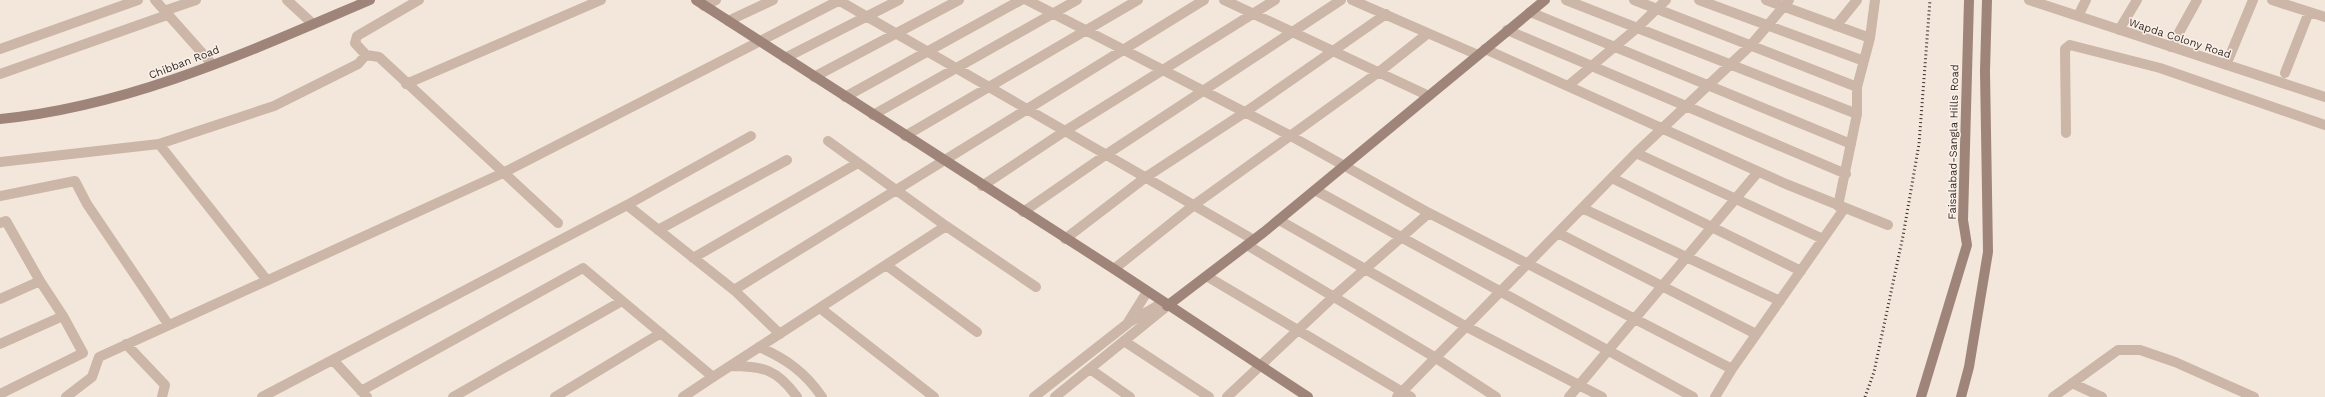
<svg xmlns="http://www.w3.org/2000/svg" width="2325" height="397" viewBox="0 0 2325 397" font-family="'Work Sans',sans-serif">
  <rect width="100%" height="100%" fill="#f3e7dc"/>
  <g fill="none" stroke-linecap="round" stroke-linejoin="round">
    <!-- street -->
    <path stroke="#cbb6a8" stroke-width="10" d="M155,0L212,64
      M287,0L313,24
      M419,0L357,36L355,43L366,55L379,57L558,223
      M838,0L1254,240
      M1027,0L1289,135L1429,213L1732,369
      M1224,0L1429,96
      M1352,0L1478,55
      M1566,0L1857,114
      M1634,0L1857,87
      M1699,0L1864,61
      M1766,0L1870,38
      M2029,0L2325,97
      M2272,0L2325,17
      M704,6L716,0
      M164,11L196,0
      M1530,12L1851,144
      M2078,16L2086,0
      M728,21L773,0
      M1836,26L1857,0
      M1507,30L1846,174
      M2119,30L2137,0
      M2171,47L2197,0
      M0,49L138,0
      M1485,49L1786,184L1888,225
      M785,58L899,0
      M2226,65L2253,0
      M2285,73L2309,12
      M0,74L167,15
      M814,77L959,0
      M406,84L601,0
      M1569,85L1637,28L1666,0
      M845,97L1021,0
      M873,115L1077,0
      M2066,133L2065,49L2070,45L2160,68L2325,125
      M905,136L1138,0
      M828,141L946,226
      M159,144L274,106L358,64L366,55
      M1636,153L1823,239
      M0,162L159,144L266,279
      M1612,178L1801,271
      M982,186L1065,131L1275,0
      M1315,190L1693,397
      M0,196L75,181L87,204L168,324
      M627,205L751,136
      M1838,206L1857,114V87L1870,38L1875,0
      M1582,208L1780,301
      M1023,212L1107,154L1341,0
      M1279,220L1467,327L1602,397
      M0,223L6,221L40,281L0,299
      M658,230L787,160
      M1558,233L1756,334
      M1065,239L1146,177L1244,113L1386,14
      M1247,245L1436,358L1496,397
      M693,258L858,163
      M886,265L977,332
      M1114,269L1194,205L1379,72L1427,34
      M1208,277L1411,397
      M734,290L780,334
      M820,308L934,397
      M1128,323L1162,303
      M1124,341L1209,397
      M0,344L63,316L40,281
      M126,344L165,385L162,397
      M759,347C786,359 805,372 822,397
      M333,360L367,397
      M730,366C763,366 777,369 797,397
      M1090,369L1130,397
      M713,377L946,226L1036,287
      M2072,383L2102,397
      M361,391L583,268L713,377L683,397
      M0,394L83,353L63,316
      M66,397L92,377L99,357L503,173L840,0
      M262,397L627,205L734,290L1204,0
      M453,397L622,301
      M555,397L661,333
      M1034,397L1127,324L1147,292
      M1055,397L1167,306
      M1227,397L1332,298L1429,213
      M1397,397L1636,153L1751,45L1789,0
      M1569,397L1758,172
      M1715,397L1732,369L1844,209
      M2053,397L2118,350H2140L2175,362L2254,397"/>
    <!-- secondary -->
    <path stroke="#9f8579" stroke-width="10" d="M696,0L1114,269L1308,397
      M0,119C131,106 250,51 370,0
      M1167,306L1264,232L1545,0
      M1921,397L1967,245L1963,220L1969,0
      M1961,397L1969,367L1988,252L1985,71L1987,0"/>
    <!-- rail -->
    <path stroke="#382c28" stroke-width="3" stroke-dasharray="1 3" stroke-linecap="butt" d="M1865,397L1874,372L1903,236L1919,144L1930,0"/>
  </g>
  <g text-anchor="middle" stroke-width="3" stroke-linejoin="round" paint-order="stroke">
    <!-- street labels -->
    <g font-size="11" fill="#382c28" stroke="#faf1e9">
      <text transform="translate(2180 38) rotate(18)" y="4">Wapda Colony Road</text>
      <text transform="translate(184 62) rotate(-21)" y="4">Chibban Road</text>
      <text transform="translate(1953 142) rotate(-89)" y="4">Faisalabad-Sangla Hills Road</text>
    </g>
  </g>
</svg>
